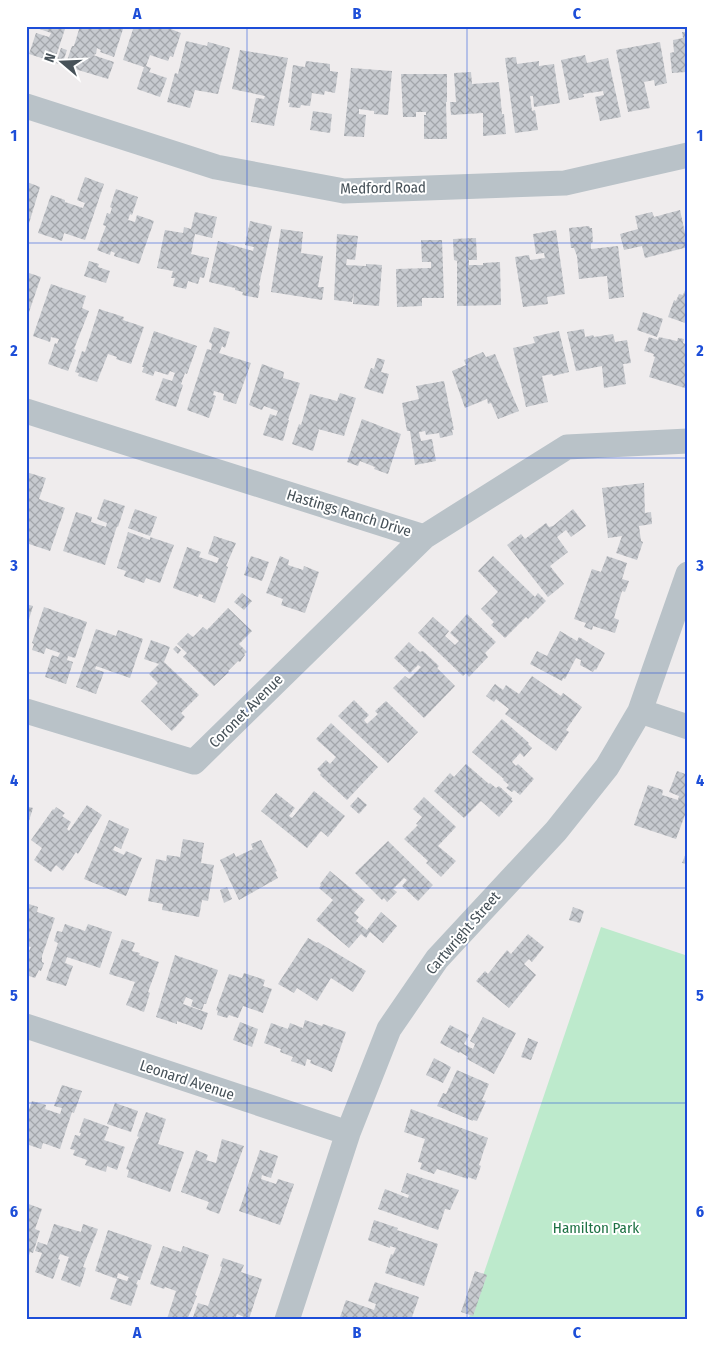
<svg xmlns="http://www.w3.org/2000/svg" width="714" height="1346" viewBox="0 0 714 1346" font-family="'Fira Sans Condensed',sans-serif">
  <defs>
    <pattern id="building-cross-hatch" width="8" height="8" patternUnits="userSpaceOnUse" patternTransform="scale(1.25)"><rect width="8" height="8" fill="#c7cacf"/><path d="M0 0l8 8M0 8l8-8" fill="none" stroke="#a3a6ab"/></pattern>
  </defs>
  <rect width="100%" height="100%" fill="#efeced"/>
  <!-- park -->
  <path fill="#bdeacc" d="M601,927L688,956V1320H468Z"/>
  <!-- building -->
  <path fill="url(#building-cross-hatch)" fill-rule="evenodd" d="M31,26H66L54,62L29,54L36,33L49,37L51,33Z
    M80,26H124L114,57L100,52L101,50L97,48L96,54L93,55L114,62L108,79L65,66L72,46H74Z
    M134,26L149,28L150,26H163L181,33L173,57L170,56L168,61L150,55L146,66L151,68L149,72L167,78L160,97L137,89L144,67L123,60Z
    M682,32H688V75L686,72L672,73L670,53L674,52L673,40L683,38Z
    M186,41L207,46L208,42L230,48L218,94L195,90L190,108L167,102L175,73L178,74Z
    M660,42L667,83L655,86L654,80L644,82L650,108L628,112L616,50Z
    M61,48L67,50L62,65L56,63Z
    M240,50L288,58L274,126L251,122L256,98L264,99L265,96L232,89Z
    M585,55L587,63L608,58L621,117L600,121L595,97L604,95L603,91L583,94L584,97L569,100L561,60Z
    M516,57L517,64L539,61V66L554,64L560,103L534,107L533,96H530L532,111L535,110L538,130L515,133L505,58Z
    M306,61L330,64V71L338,72L335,93L325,91L324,95L312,93L310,106L301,105L300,108L289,107L290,103H288L293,65L305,67Z
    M351,68L392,71L388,115L374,114V111L359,109V114L366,115L364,137L344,136Z
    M471,72L472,84L499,82L502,114H504L506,134L483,136V113L451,115L450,102H456L454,73Z
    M401,74H447V102H446L447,139H424V115H426V112H416V117H403Z
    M313,111L332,114L330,133L310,130Z
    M85,177L104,184L85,240L64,233L62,241L38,233L51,195L65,200V202L83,208L85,203L77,200Z
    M27,182L40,187L27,230L26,185Z
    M116,189L138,197L132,215L130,214L128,220L135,222L137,215L154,221L139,264L114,256L115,253L111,251L110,255L97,250L106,226L103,225L107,213L110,214L112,208L110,207Z
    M680,210L688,247L645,258L642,246L624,250L620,234L638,229L635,216L652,212L654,217Z
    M195,212L217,217L212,238L195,234L191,254L209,258L204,278L200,277L198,284L188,281L186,289L173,286L175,278H171L173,271L157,268L165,230L183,233L184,227L191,229Z
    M250,221L272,226L259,285L260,286L258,298L242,295L243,292L235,290V288L209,282L218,241L253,251L254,247L245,245Z
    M589,226L590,228H592L593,242L591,243V249L618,246L624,297L609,299L607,276L579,279L577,256L574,248H571L569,228Z
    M281,229L303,232L301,253L323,256L318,287H324L322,300L271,292Z
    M556,230L565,294L547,297L548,304L523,307L515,257L529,255L530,260L545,258L544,253L536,254L533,234Z
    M337,234L358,236L355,260L347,259L346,265L366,266V264L382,265L379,306L353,304L354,291L352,302L334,300Z
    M476,238L477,260H469V265H483V263L500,262L501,305L457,306V261L454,260L453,239Z
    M421,240H442L444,298H422V306L397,307L396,269L431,268V262H422Z
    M89,261L99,264L98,267L110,271L106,283L84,276Z
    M26,272L41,277L27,318H26Z
    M688,283V324L668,317L674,300L676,301L679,294L683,295Z
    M51,284L86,296L82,308L89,311L74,349L76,350L68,371L48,364L55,343L57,344L59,339L51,337L50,342L33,336Z
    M99,309L124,317L123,320L144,327L131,364L116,359L117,357L108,354L97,382L78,376L79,373L75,372L82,351L85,352Z
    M643,312L663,319L657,337L637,330Z
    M214,327L230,332L225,348L222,346L219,353L251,363L236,404L223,400L224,394L214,391L213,395L216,396L209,418L187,410L207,349L211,350L212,344L209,342Z
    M584,329L585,337L593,335L594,337L613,334L615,342L627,340L631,363L623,364L626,384L604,388L602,366L576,371L567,332Z
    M154,331L197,346L187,374L185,373L181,384L183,385L176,407L155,400L163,378L172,381L175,373L170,371L168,375L155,371L153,376L142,372L144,367H142Z
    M559,331L569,372L553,376L552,374L542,376L548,402L526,407L513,348L535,343L533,337Z
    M649,337L658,340L659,337L677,341L678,338L684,339L683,343L688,345V389L649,377L655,357L653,356L654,354L644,351Z
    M483,352L486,357L495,354L519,411L498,419L491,403L488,404L487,399L465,408L452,371L466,365L464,360Z
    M377,358L385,360L381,372L389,374L383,394L364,388L371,368L374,369Z
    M262,364L284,372L283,378L300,383L288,420H289L283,441L263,435L270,414L276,416L278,411L264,406L262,410L249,405Z
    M444,381L454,430H452L453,435L440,438L439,433L426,435L425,431L419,432L421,441L432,439L436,461L415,465L410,431H407L402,403L419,399L416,386Z
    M340,393L356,398L344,436L318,429L319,430L313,451L292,444L299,424L301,425L310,394L337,401Z
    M362,419L401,434L388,474L374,469L375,467L360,461L358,466L347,462Z
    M26,472L46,478L39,499L65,508L50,551L26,543Z
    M644,483L645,513L651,512L652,524L639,526L641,541L643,542L637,560L616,553L622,536L608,538L602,488Z
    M104,499L125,506L118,527L117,526L105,565L63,551L76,512L92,517L91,522L106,527L107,523L97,519Z
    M135,509L157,517L150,536L128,528Z
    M573,509L586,526L571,537L566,530L557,537L568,552L550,566L564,584L548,597L507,545L521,534L525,539L546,523L549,527L553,526Z
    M128,532L150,540V537L174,545L160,583L146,578L144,583L124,576L126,571L117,568Z
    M214,536L236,543L226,566L228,567L215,603L202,598L203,595L199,594L198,597L173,588L187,547L201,552L199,557L217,563L219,558L208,554Z
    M251,556L269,562L262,581L244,575Z
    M280,556L289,560L288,565L303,570L304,566L319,572L305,613L281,605L283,599L266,593Z
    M493,556L535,597L538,593L546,601L528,619L526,617L505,638L491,625L494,622L481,609L498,592L478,571Z
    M607,556L627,563L622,579L629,581L625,592L622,591L614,618L619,620L615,633L593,626L592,630L584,627L586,623L574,619L592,569L601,572Z
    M242,593L252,601L244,610L234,602Z
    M26,604L33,606L27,626H26Z
    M44,607L87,622L75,658L68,656L67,660L73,662L66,684L45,677L52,655L58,657L60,653L46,648L44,654L32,650L34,644L32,643Z
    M228,608L252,631L239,644L247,652L244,654L245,655L240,662L238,661L228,671L229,672L214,686L183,657L187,653L177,644L188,633L193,637L203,627L207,630Z
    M467,614L496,642L485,653L488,657L469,677L466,673L463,676L418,633L433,617L449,631L445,636L455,645L459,641L450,633Z
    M96,629L116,636L118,630L143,639L130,678L96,666L95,669L104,672L96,694L76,687Z
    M560,631L577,641L579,637L605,653L596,670L595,669L593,672L580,665L581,660L576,658L565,679L563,678L562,681L530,664L537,651L547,656Z
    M151,640L170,647L164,662L199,695L181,713L185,717L172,731L141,701L158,683L149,674L159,664L144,659Z
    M409,642L420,652L423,651L439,666L437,668L455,686L424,718L393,688L405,676L409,679L421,667L418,665L410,673L394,658Z
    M176,646L181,650L178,654L173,649Z
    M532,676L561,696L563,693L582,707L566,730L569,732L556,751L505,714L509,709L496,699L494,702L486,696L495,684L503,690L506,685L519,694Z
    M354,700L369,715L364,720L367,724L378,714L375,711L386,701L418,732L388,763L338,716Z
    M502,719L529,743L528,744L532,748L524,757L520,753L512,762L516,766L518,764L534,779L520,795L514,790L512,792L506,788L509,785L503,780L504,779L472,752Z
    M331,723L378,767L347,800L320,775L321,773L317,769L326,760L330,764L336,757L316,739Z
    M466,764L489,784L490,783L496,788L499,786L512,798L511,800L513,801L499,817L481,801L464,818L434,791L450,773L454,777Z
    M677,771L688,775V807L676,839L634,825L648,785L663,790L662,795L678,800L679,796L669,792Z
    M314,791L345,816L328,837L321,831L307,848L261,811L276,793L295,808L289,816L292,818Z
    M358,797L367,805L359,814L350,806Z
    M424,797L456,827L438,846L456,861L441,877L426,863L428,861L404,839L418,825L416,824L422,817L413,809Z
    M87,805L102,815L78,854L76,852L63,871L56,865L51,872L34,860L42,848L31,840L53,809L54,810L56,807L65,813L62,816L71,822L67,829L69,831Z
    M26,806L33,808L27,827H26Z
    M109,820L129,829L121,849L115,846L113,850L124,855L126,851L142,858L126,896L84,879Z
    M183,839L204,843L201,863L214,865L208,901L202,900L199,917L162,910L163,904L148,901L156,859L166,861L167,855L180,857Z
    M261,840L277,871L275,872L278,878L239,900L220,860L234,853L236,857L253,849L251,844Z
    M388,841L433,885L418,901L402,886L407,880L404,878L393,889L397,892L387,902L384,898L382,900L355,873Z
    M688,848V864L682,863Z
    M330,871L365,900L354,913L359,917L356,921L367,930L381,912L397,926L383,943L370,932L366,938L361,934L349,948L316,920L333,900L319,888L321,885L320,884Z
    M227,887L232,899L224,903L220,890Z
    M26,903L38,907L37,912L55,918L42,956V962L44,963L41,971L39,970L35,978L26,975V951H29L31,947L26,946Z
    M573,907L584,911L580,923L569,920Z
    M65,924L85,931L88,924L112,932L100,968L67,957L65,963L73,966L66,986L46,980L58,943L54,941L57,931L62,932Z
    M528,934L544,947L532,962L529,959L524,964L536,975L509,1008L476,981L485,971L488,974L507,950L511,954Z
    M308,938L317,943L318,942L366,971L353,992L331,978L317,1001L297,988L294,993L278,984Z
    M122,939L135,943L132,951L140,953L139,955L159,962L148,992L150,993L144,1012L126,1005L135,982L109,974Z
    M175,955L218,970L206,1004H204L202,1010L191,1006L193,1000L186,997L183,1004L208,1013L202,1030L177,1021V1024L156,1017Z
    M244,973L265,980L263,986L272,989L263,1013L243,1006L238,1018L229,1015L227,1018L217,1015L218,1011L216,1010L229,974L242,978Z
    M483,1017L516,1033L494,1074L467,1059L468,1057L460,1052L459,1053L440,1043L450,1025L469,1035L464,1044L473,1049L475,1044L470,1041Z
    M305,1020L322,1026L323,1024L346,1032L332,1072L310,1063L311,1060L307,1059L305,1066L291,1061L293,1057L280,1052L281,1049L264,1043L271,1023L288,1029L290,1023L303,1028Z
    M240,1022L258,1029L252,1047L233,1040Z
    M528,1038L538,1042L531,1060L521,1057Z
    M434,1058L451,1067L443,1083L426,1075Z
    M457,1070L489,1084L482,1100L486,1101L477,1121L473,1120V1121L437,1106L443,1093L446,1094Z
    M62,1085L82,1091L74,1113L72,1112L60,1149L43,1143L41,1149L26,1144V1118L32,1101L46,1105L45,1109L60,1114L62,1108L54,1106Z
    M115,1103L138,1111L131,1132L107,1124Z
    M411,1109L488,1138L479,1165L481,1166L476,1180L468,1177V1179L437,1169L434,1174L420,1169L422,1163L418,1162L425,1139L404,1132Z
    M146,1112L166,1119L158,1144L184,1152L170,1192L127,1177L129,1170L126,1169L137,1139H138L139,1137L137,1136Z
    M84,1118L109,1127L104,1140L125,1147L117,1170L107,1166L106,1172L85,1165L87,1160L73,1155L75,1150L70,1149L75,1135L80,1136L81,1133H79Z
    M222,1139L244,1146L219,1214L206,1209L209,1202L181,1192L196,1150L208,1155L206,1160L216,1163Z
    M260,1150L278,1156L271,1178L262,1175L261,1179L276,1184L278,1179L294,1184L280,1225L239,1211Z
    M407,1173L459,1190L450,1210L445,1209L438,1230L378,1209L385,1189L408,1198L409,1195L401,1192Z
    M26,1203L42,1209L35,1229L40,1231L33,1253L30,1252L27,1262Z
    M374,1220L398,1228L397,1230L438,1244L424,1286L385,1273L391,1254L393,1255L396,1248L390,1246V1248L368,1240Z
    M54,1224L81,1232L83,1224L98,1229L83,1267L86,1268L80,1287L61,1280L69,1257L60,1254L58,1259L60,1260L53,1279L35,1272L42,1253L35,1251L38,1242L47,1245Z
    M108,1230L152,1245L140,1280H138L136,1284L138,1285L131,1306L110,1299L117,1279L95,1271ZM118,1273L129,1277L127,1281L117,1278Z
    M163,1246L181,1252L183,1246L209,1255L195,1295L197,1296L187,1320L167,1319L176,1291L165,1287L164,1289L150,1284Z
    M223,1258L244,1265L241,1272L262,1279L249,1319L237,1314L235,1320L231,1318L230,1320L225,1318V1320H192L198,1303L208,1306L222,1267L220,1266Z
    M475,1271L487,1275L473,1316L461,1312Z
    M375,1282L419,1297L411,1320H339L346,1300L374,1310L376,1304L368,1301Z"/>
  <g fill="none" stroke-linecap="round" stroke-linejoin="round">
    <!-- minor -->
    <path stroke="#b9c2c8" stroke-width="25" d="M26,106L216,167L344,191L565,183L688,155
      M26,411L424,537L567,447L688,441
      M26,711L194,762L424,537
      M640,711L688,727
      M26,1026L348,1133
      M287,1320L348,1133L389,1029L437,959L556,831L607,767L640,711L688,574"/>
  </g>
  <!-- grid -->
  <path fill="none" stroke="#1d4ed8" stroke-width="1" stroke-opacity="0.55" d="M247,26V1320M467,26V1320M26,243H688M26,458H688M26,673H688M26,888H688M26,1103H688"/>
  <g text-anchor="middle" stroke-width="4" stroke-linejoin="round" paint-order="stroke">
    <!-- street labels -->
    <g font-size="15" fill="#465158" stroke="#fff">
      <text transform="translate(383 188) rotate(-1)" y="5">Medford Road</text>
      <text transform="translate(349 513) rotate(17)" y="5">Hastings Ranch Drive</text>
      <text transform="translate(246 711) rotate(-45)" y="5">Coronet Avenue</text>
      <text transform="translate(463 933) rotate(-49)" y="5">Cartwright Street</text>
      <text transform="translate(187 1080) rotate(18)" y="5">Leonard Avenue</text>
    </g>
    <!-- park labels -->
    <g font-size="15" fill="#1e7244" stroke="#fff">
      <text x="596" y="1233">Hamilton Park</text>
    </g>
  </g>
  <!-- border -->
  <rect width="714" height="1346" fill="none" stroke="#ffffff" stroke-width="55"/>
  <!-- north arrow -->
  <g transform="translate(62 62) rotate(289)" stroke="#ffffff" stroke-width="4" paint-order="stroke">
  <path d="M0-4L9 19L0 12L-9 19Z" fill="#465158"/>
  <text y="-8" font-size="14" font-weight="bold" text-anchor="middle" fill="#465158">N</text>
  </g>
  <rect x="28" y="28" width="658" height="1290" fill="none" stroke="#1d4ed8" stroke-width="2"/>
  <g font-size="16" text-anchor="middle" font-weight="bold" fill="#1d4ed8">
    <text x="137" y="19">A</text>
    <text x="357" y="19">B</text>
    <text x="577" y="19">C</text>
    <text x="14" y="141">1</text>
    <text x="700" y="141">1</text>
    <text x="14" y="356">2</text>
    <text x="700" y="356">2</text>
    <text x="14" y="571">3</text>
    <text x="700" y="571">3</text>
    <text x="14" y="786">4</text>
    <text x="700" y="786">4</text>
    <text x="14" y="1001">5</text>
    <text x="700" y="1001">5</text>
    <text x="14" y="1217">6</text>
    <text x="700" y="1217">6</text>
    <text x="137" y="1338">A</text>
    <text x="357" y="1338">B</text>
    <text x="577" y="1338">C</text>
  </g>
</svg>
